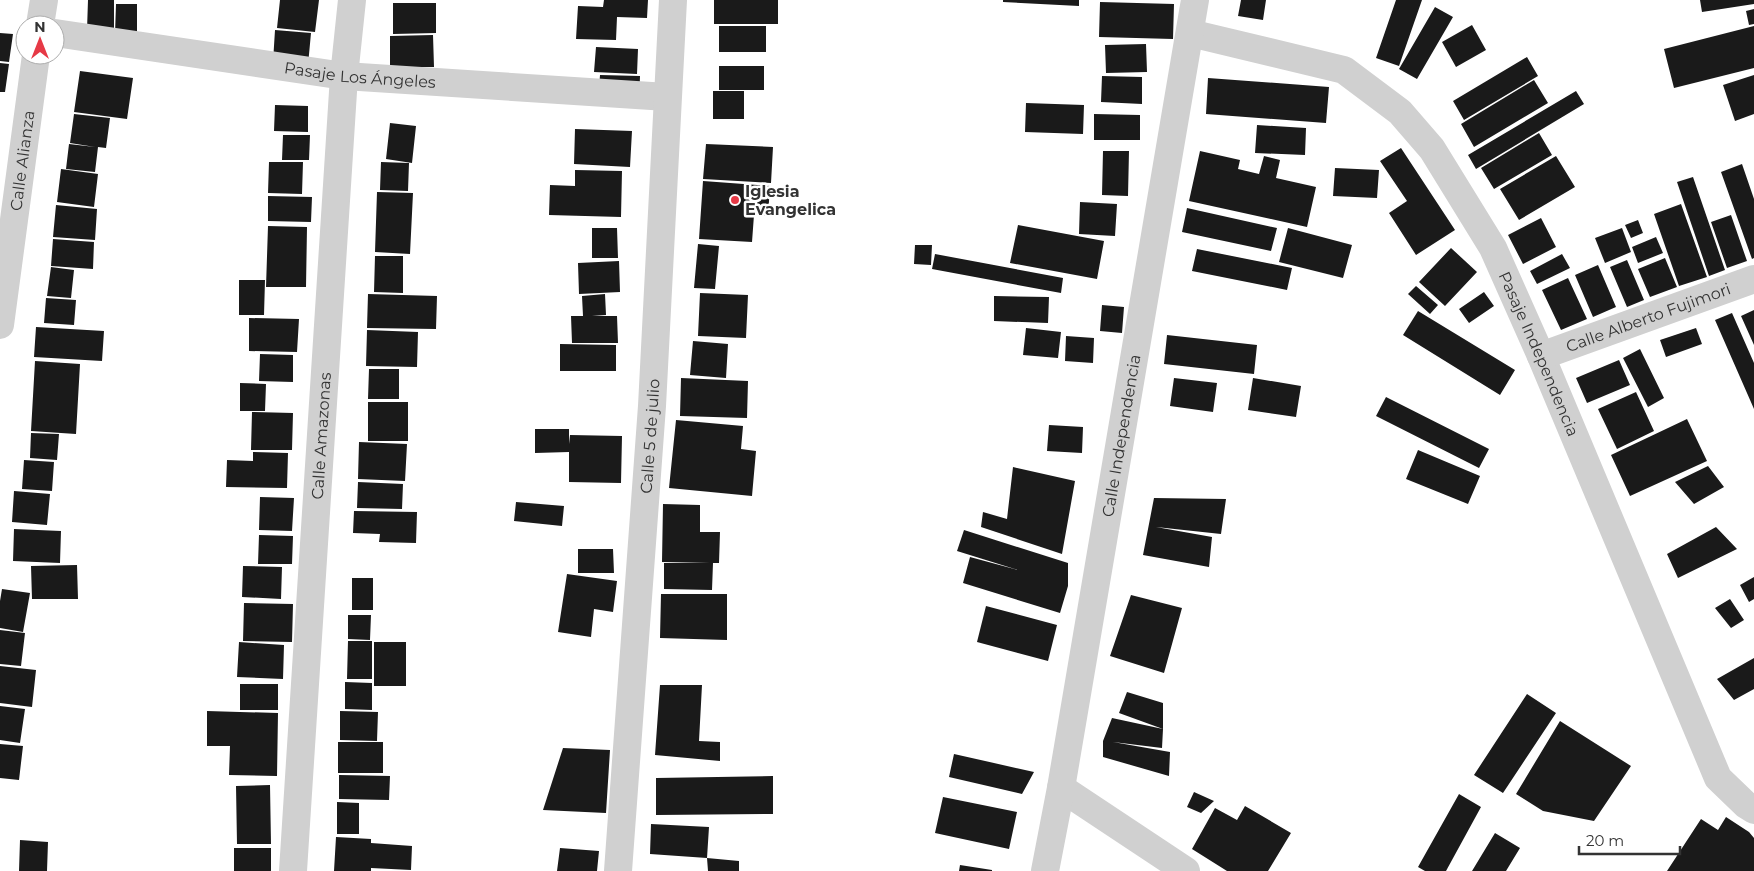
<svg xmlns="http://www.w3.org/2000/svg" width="1754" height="871" viewBox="0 0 1754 871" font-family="Montserrat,sans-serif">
  <rect width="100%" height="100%" fill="#fff"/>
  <!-- building -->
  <path fill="#1a1a1a" d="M88,0H114V30H87Z
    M280,0H319L315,32L277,28Z
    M604,0H648L647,18L617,17L616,40L576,39L578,6L603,7Z
    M714,0H778V24H714Z
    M1003,0H1079V6L1003,2Z
    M1241,0H1266L1263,20L1238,16Z
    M1396,0H1422L1399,66L1376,58Z
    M1700,0H1754V4L1702,12Z
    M1100,2L1174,4L1173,39L1099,37Z
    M393,3H436V33L393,34Z
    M116,4H137V34H115Z
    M1435,7L1453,17L1417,79L1399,69Z
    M1754,9V24L1749,25L1746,11Z
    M1472,25L1486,50L1456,67L1442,42Z
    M719,26H766V52H719Z
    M1754,26V68L1674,88L1664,49Z
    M275,30L311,33L308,65L273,62Z
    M0,33L13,34L9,62L0,61Z
    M433,35L434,67H390V36Z
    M1146,44L1147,72L1106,73L1105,45Z
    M596,47L638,49L637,74L594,72Z
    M1527,57L1538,76L1464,120L1453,101Z
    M0,63L9,64L5,92H0Z
    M719,66H764V90H719Z
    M80,71L133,78L127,119L74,112Z
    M600,75L640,76L639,103L598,101Z
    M1754,75V114L1735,121L1723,85Z
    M1102,76L1142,77V104L1101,102Z
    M1208,78L1329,87L1326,123L1206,114Z
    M1534,80L1548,103L1474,147L1461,124Z
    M713,91H744V119H713Z
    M1576,91L1584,104L1476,169L1468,155Z
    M1026,103L1084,105L1083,134L1025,132Z
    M275,105L308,106V132L274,131Z
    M74,114L110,118L106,148L98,147L95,172L66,169L69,144L95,147L70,143Z
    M1094,114L1140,115V140H1094Z
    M390,123L416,126L412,163L386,159Z
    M1257,125L1306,128L1305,155L1255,153Z
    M575,129L632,131L630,167L574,164Z
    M1539,133L1552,155L1494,189L1481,168Z
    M283,135H310L309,160H282Z
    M706,144L773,147L771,183L703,179Z
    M1401,148L1455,230L1416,255L1389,213L1407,201L1380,161Z
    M1103,151H1129L1128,196L1102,195Z
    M1200,151L1240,160L1238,169L1259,174L1264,156L1280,160L1276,178L1316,187L1307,227L1189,201Z
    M1556,156L1575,187L1519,220L1500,189Z
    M269,162H303L302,194L268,193Z
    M381,162L409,163L408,191L380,190Z
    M1742,164L1754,199V258L1752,259L1721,172Z
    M1335,168L1379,170L1377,198L1333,196Z
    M61,169L98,174L94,207L57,202Z
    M575,170L622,171L621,217L549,215L550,185L575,186Z
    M1693,177L1725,270L1709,276L1677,182Z
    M703,181L770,186L768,216L754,215L752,242L699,239Z
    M377,192L413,193L410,254L375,252Z
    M268,196L312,197L311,222L268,221Z
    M1080,202L1117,204L1115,236L1079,234Z
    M1681,204L1707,277L1679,286L1654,214Z
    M56,205L97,209L95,240L53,237Z
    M1187,208L1277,228L1271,251L1182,232Z
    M1731,215L1747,261L1727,268L1711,222Z
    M1541,218L1556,247L1523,264L1508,235Z
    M1638,220L1643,233L1631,238L1625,225Z
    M1018,225L1104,241L1097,279L1010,263Z
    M268,226L307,227L306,287H266Z
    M592,228H617L618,258H592Z
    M1288,228L1352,245L1343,278L1279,262Z
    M1622,228L1631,252L1605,263L1595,238Z
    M1656,237L1663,253L1638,263L1632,247Z
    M53,239L94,242L93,269L51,266Z
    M698,244L719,246L715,289L694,288Z
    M915,245H932L931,265L914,264Z
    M1451,248L1477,272L1445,306L1419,282Z
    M1197,249L1292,268L1287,290L1192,271Z
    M935,254L1063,278L1061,293L932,269Z
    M1562,254L1570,268L1537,284L1530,271Z
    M375,256H403V293L374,292Z
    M1665,258L1677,287L1650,297L1638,269Z
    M1627,260L1644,300L1627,307L1610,267Z
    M619,261L620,292L579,294L578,263Z
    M1598,265L1616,307L1593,317L1575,275Z
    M51,267L74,270L71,298L47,296Z
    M1568,278L1587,319L1561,330L1542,290Z
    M239,280H265L264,315H239Z
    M1416,286L1438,305L1430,314L1408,294Z
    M1484,292L1494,306L1469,323L1459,309Z
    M700,293L748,295L746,338L698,336Z
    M368,294L437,296L436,329L367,328Z
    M605,294L606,315L592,316H617L618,343H572L571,316H583L582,296Z
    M994,296L1049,297L1048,323L994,321Z
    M46,298L76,300L74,325L44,323Z
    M1102,305L1124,307L1122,333L1100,331Z
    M1754,310V345L1741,316Z
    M1418,311L1515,370L1500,395L1403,335Z
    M1732,313L1754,363V409L1715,320Z
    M249,318L299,319L297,352L249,351Z
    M36,327L104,331L102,361L34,357Z
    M1026,328L1061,332L1058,358L1023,355Z
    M1696,328L1702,344L1666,357L1660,340Z
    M367,330L418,332L417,367L366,366Z
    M1167,335L1257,345L1254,374L1164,364Z
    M1066,336L1094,338L1093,363L1065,361Z
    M693,341L728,344L726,378L690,375Z
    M560,344L616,345V371H560Z
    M1640,349L1664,398L1648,407L1623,358Z
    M260,354L293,355V382L259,381Z
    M1619,360L1630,385L1587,403L1576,378Z
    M35,361L80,364L76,434L31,431Z
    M369,369H399V399H368Z
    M681,378L748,381L747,418L680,416Z
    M1174,378L1217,383L1213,412L1170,406Z
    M1253,378L1301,386L1296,417L1248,410Z
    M240,383L266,384L265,411H240Z
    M1636,392L1654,431L1617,449L1598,409Z
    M1386,397L1489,449L1479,468L1376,416Z
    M368,402H408V441H368Z
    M252,412L293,413L292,450H251Z
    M1687,419L1707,461L1630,496L1611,455Z
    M676,420L743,426L741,449L756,451L752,496L669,488Z
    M1049,425L1083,427L1082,453L1047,451Z
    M535,429H569V444L570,435L622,436L621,483L569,482V452L535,453Z
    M31,433L59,434L57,460L30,458Z
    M359,442L407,444L405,481L358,479Z
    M1418,450L1480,476L1468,504L1406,479Z
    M253,452L288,453L287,488L226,487L227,460L253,461Z
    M24,460L54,462L52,491L22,489Z
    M1708,466L1724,487L1694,504L1675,482Z
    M1013,467L1075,481L1062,554L981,527L983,512L1007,519Z
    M358,482L403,484L402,509L357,508Z
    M14,491L50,494L47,525L12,522Z
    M260,497L294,498L292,531L259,530Z
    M1154,498L1226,499L1221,534L1156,527L1212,537L1209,567L1143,555Z
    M516,502L564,506L562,526L514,521Z
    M663,504L700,505V532H720L719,563H713L712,590L664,589V563H710L662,562Z
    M354,511L417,512L416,543L379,542L380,534L353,533Z
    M1716,527L1737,549L1678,578L1667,554Z
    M14,529L61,531L60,563L13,561Z
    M964,530L1068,563V586L1060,613L963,583L970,557L1018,570L957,551Z
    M259,535L293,536L292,564H258Z
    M578,549H613L614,573H578Z
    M77,565L78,599H32L31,566Z
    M243,566L282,567L281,599L242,597Z
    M567,574L617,581L613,612L594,609L591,637L558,632Z
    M1754,577V599L1749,602L1740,585Z
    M352,578H373V610H352Z
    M2,589L30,593L23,632L0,628V601Z
    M661,594H727V640L660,638Z
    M1131,595L1182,608L1164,673L1110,656Z
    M1730,599L1744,620L1731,628L1715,608Z
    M244,603L293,604L292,642L243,641Z
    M986,606L1057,625L1048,661L977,642Z
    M348,615H371L370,640L348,639Z
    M0,630L25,633L21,666L0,664Z
    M348,641H372V679H347Z
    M239,642L284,645L283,679L237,677Z
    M374,642H406V686H374Z
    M1754,658V689L1734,700L1717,679Z
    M0,666L36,670L32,707L0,703Z
    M345,682L372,683V710L345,709Z
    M240,684H278V710H240Z
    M660,685H702L699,741L720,742V761L655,755Z
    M1127,692L1163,703V729L1162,748L1113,742L1170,752L1169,776L1103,757V741L1112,718L1163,729L1119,713Z
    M1527,694L1556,713L1503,793L1474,775Z
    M0,706L25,709L20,743L0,740Z
    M207,711L278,713L277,776L229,775L230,746H207Z
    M340,711L378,712L377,741L340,740Z
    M1560,721L1631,766L1594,821L1543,811L1516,794Z
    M338,742H383V773H338Z
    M0,744L23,746L19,780L0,778Z
    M563,748L610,750L606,813L543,810Z
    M954,754L1034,772L1022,794L949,777Z
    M339,775L390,776L389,800L339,799Z
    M773,776V814L656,815V778Z
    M270,785L271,844H237L236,786Z
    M1194,792L1214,801L1201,813L1187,807Z
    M1459,794L1481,807L1446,871H1425L1418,867Z
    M943,797L1017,812L1009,849L935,833Z
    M337,802L359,803V834H337Z
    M1245,806L1291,833L1268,871H1227L1192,849L1215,808L1237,820Z
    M1726,817L1749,832L1754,838V871H1667L1701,819L1718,830Z
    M651,824L709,827L707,858L650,854Z
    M1495,833L1520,848L1506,871H1472Z
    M336,837L371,839V843L412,846L411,870L371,868V871H334Z
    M20,840L48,842L47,871H19Z
    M234,848H271V871H234Z
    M560,848L599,851L597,871H557Z
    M707,858L739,861V871H708Z
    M960,865L992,870V871H959Z"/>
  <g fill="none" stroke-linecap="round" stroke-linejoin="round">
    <!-- minor -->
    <g stroke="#d0d0d0" stroke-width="28">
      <path d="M40,25L44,0"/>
      <path id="s1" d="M55,33L344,76L667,97"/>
      <path id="s2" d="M1190,33L1344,70L1400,112L1432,149L1493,248L1541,356L1718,778L1746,805L1754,810"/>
      <path id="s3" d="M0,325L36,55"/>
      <path id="s4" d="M1541,356L1754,279"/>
      <path d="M1061,788L1186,871"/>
      <path id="s5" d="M293,871L344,76L352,0"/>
      <path id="s6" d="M618,871L652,406L673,0"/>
      <path id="s7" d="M1045,871L1061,788L1195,0"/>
    </g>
  </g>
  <!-- markers -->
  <circle fill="#e63946" stroke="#fff" stroke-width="2" cx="735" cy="200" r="5"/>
  <g text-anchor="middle" stroke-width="5" stroke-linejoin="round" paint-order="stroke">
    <!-- street labels -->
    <g font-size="16" fill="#333" stroke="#fff">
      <text dy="6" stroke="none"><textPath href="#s1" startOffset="308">Pasaje Los Ángeles</textPath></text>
      <text dy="6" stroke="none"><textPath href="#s3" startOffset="166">Calle Alianza</textPath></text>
      <text dy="6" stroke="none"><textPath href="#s4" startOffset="114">Calle Alberto Fujimori</textPath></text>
      <text dy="6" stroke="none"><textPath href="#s2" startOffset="509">Pasaje Independencia</textPath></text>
      <text dy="6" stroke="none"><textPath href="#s5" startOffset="436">Calle Amazonas</textPath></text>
      <text dy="6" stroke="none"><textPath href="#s6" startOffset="436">Calle 5 de julio</textPath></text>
      <text dy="6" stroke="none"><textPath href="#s7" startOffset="442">Calle Independencia</textPath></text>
    </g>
    <!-- poi labels -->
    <g font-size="16" font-weight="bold" fill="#333" stroke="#fff" text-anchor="start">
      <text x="745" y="197">Iglesia<tspan x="745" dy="18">Evangelica</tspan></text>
    </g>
  </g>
  <!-- north arrow -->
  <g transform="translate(40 40)"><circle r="24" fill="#ffffff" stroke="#adadad"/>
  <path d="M0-4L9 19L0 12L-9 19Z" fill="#e63946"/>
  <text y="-8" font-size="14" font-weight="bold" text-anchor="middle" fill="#333333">N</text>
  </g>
  <!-- scale -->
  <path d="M1579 846v8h101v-8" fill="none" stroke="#333333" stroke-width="2.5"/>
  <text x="1586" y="846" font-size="15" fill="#333333" stroke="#ffffff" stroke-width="4" paint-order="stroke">20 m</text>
</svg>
